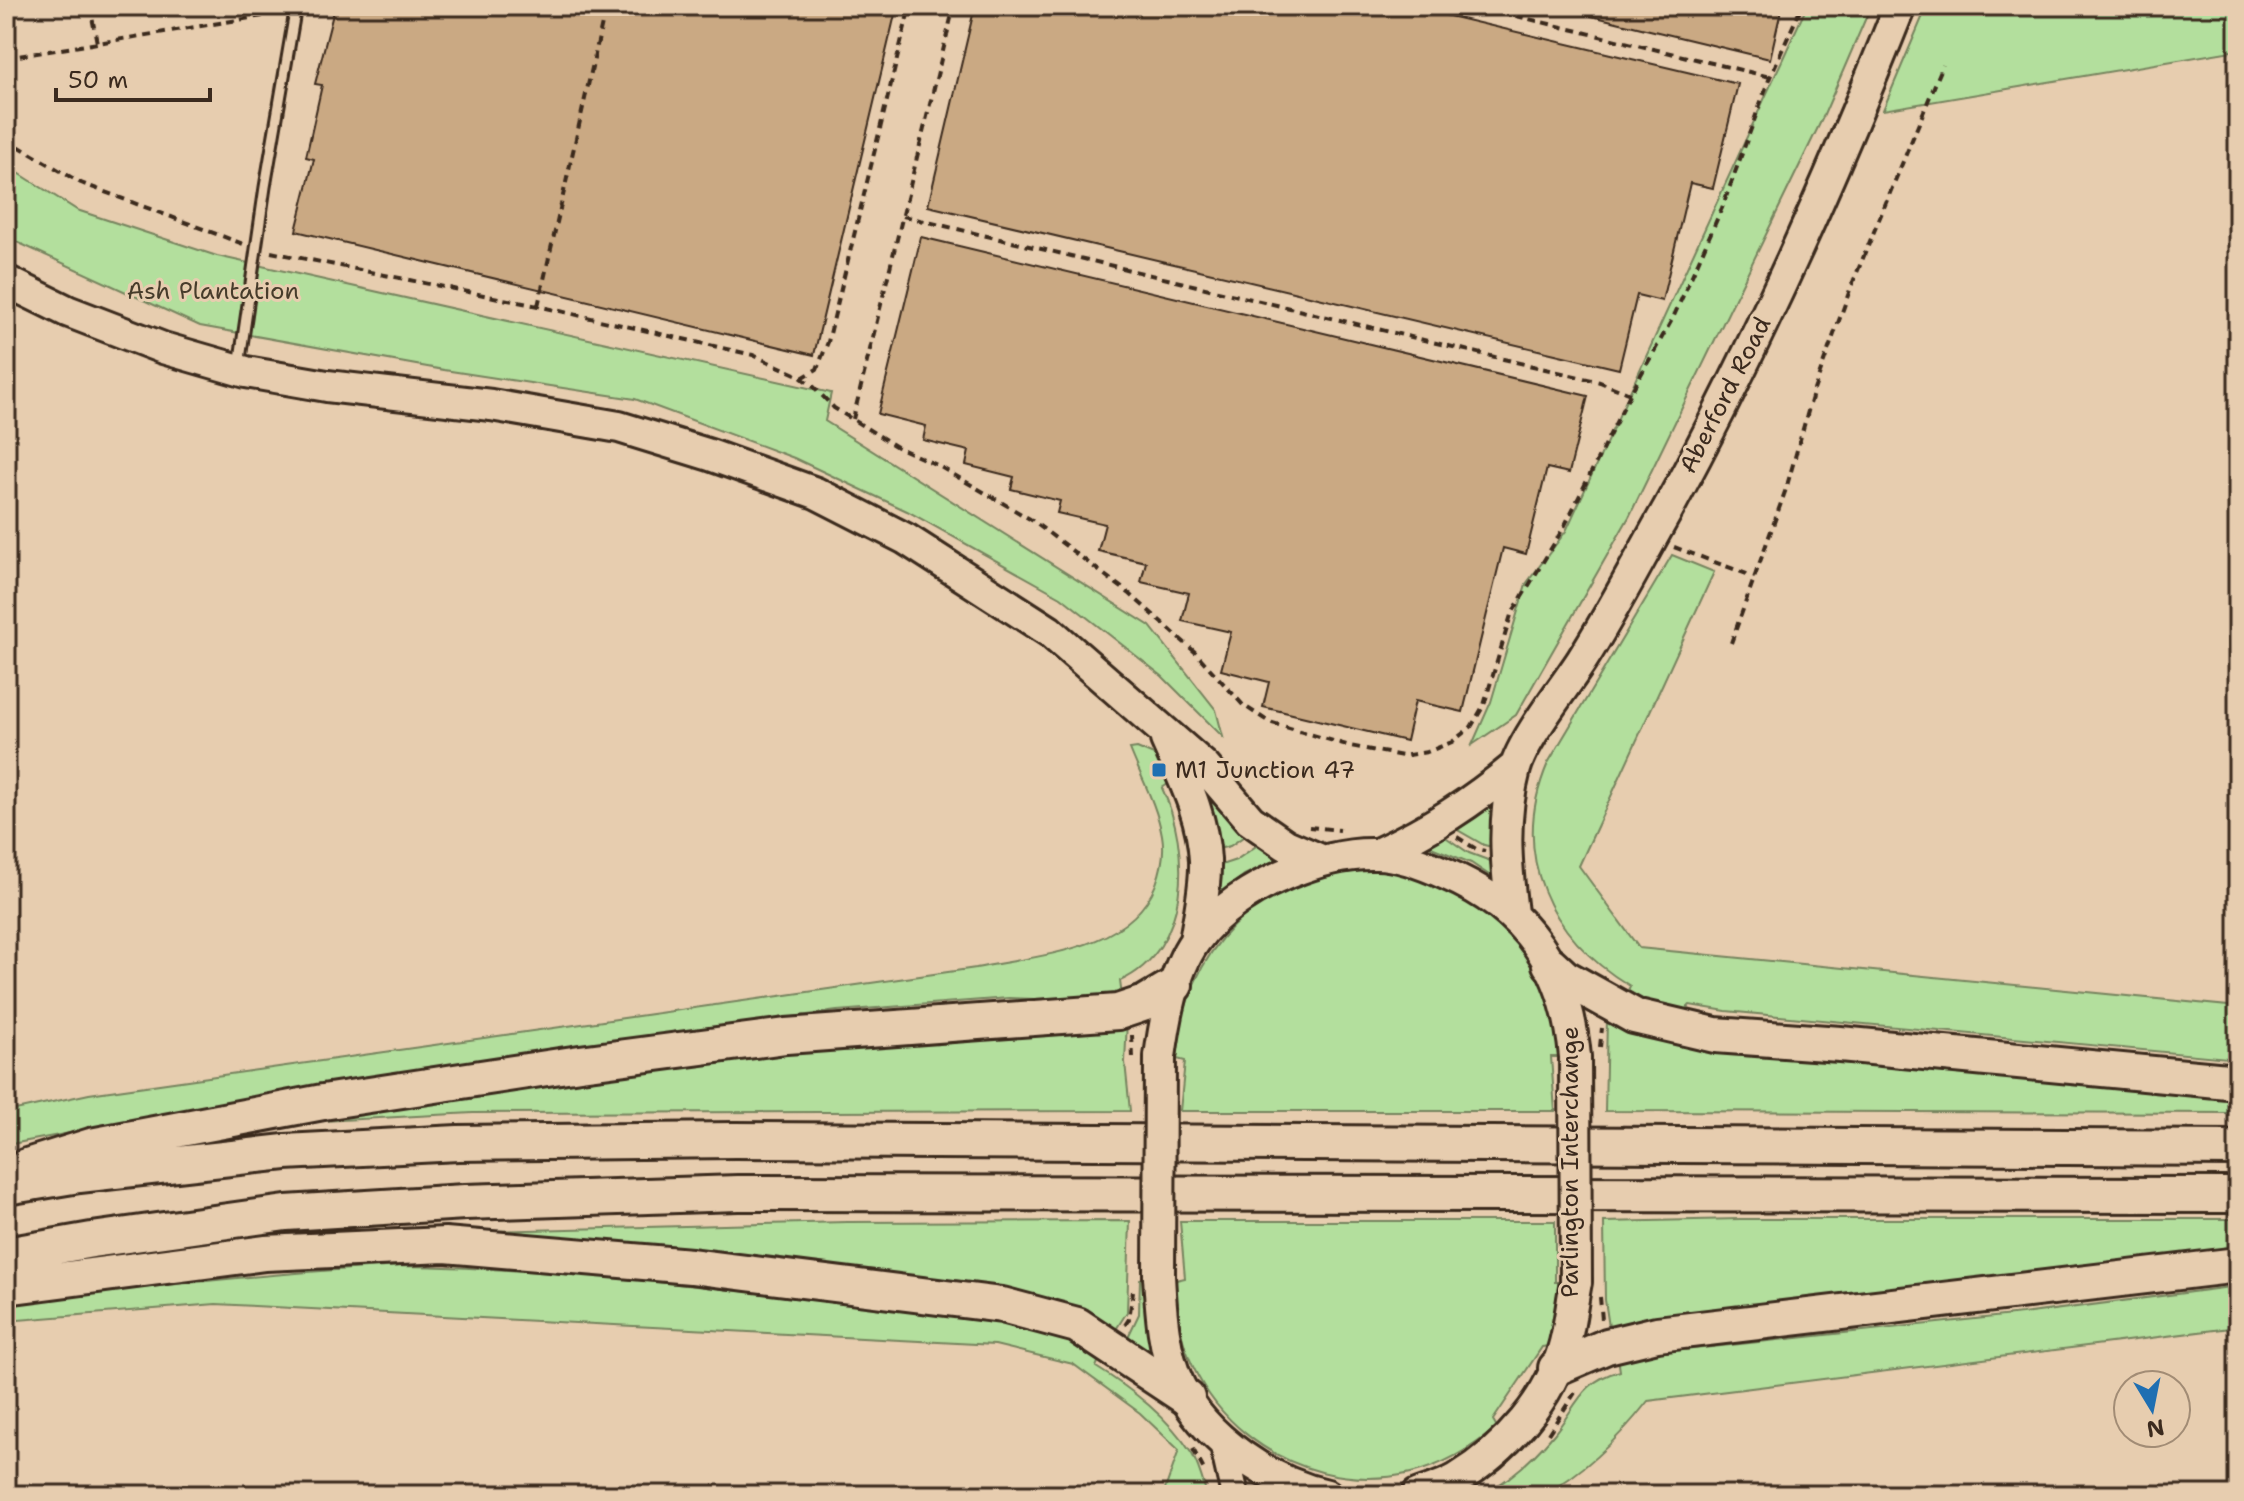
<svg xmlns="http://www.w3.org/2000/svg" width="2244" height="1501" viewBox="0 0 2244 1501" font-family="'Shantell Sans',sans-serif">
  <rect width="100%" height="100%" fill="#e7cdaf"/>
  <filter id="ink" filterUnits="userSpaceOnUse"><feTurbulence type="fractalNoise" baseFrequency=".0125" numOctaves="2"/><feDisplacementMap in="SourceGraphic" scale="16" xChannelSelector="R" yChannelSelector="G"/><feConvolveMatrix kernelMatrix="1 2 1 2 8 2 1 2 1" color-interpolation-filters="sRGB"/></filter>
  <g filter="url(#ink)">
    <!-- green -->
    <path fill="#b3df9d" stroke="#77845e" stroke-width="2" d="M1807,6H1871L1824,115L1629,517L1516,715L1472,745L1491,702L1526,584L1566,531Z
      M1927,6H2238V50L1883,110Z
      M6,165L77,210L217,256L831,393L825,421L1150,626L1216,710L1223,737L1162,676L1061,597L907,511L794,458L635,399L444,370L200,326L6,237Z
      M1672,555L1714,572L1579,866L1639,948L2238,1007V1059L1726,1011L1690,1005L1682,1013L1666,1010L1626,995L1630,986C1549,937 1509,854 1548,763Z
      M1137,748L1161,758L1174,780L1162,788C1191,849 1191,949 1120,981L1122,997L1084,1001L1009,998L837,1011L555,1049L304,1089L6,1145V1112L89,1094L976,968C1038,955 1130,951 1156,884C1162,868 1165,852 1162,835C1157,806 1141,777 1130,749Z
      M1190,760L1250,832L1230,846L1218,849Z
      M1500,790L1496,848L1484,845L1456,829Z
      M1444,836L1469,853L1496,863L1495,879L1471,863L1431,847V844Z
      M1262,842L1282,857L1244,875L1222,893L1219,891L1221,865L1236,860Z
      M1367,870C1445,872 1516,919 1546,990C1555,1012 1557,1034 1560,1057H1551L1555,1111H1180L1185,1061L1177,1059C1183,950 1259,875 1367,870Z
      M1607,1019L2238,1089V1113L1605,1111Z
      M1127,1021L1125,1062L1130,1111L473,1113L323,1121L322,1113L821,1047Z
      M1740,1219H2238V1258L1610,1334L1605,1300L1604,1222Z
      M1130,1221L1127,1312L1115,1331L368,1234L847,1222Z
      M1180,1221H1555V1282H1559L1549,1346L1542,1347L1493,1420L1497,1427C1471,1449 1444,1465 1411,1473C1290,1501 1170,1405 1176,1280L1185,1278Z
      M403,1266C602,1269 800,1299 998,1322H1025L1102,1353L1096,1367C1133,1390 1168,1417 1192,1454C1199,1466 1203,1482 1207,1495H1163L1179,1450L1140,1413L1073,1364L995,1345L216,1304L6,1321V1305L24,1302C150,1286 275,1272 403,1266Z
      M1144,1278L1145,1309L1153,1353L1149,1354L1127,1339L1139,1314L1140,1279Z
      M2238,1286V1327L1648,1401C1619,1438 1585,1472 1543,1495H1482C1510,1480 1534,1458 1554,1434C1577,1406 1581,1381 1620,1371L1618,1357L2022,1314Z"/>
    <!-- building -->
    <path fill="#caa983" stroke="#3b2a1e" stroke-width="2" d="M335,6H897L814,355L296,231L314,159L306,157L322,85L315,84Z
      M975,6H1407L1738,84L1713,188L1690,183L1662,301L1637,295L1619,369L928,206Z
      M1576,6H1782L1770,59L1575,12Z
      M921,237L1588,396L1569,473L1547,468L1526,554L1503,548L1463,712L1415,701L1406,741L1263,707L1269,682L1221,670L1231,632L1182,621L1189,593L1141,582L1146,562L1098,551L1105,524L1057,513L1060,501L1011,489L1014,477L966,465L969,451L923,440L926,426L878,414Z"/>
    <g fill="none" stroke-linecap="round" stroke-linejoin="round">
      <defs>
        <path id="lane" d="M239,366L265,187L296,6"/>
        <path id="secondary" d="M1222,1438L1235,1495"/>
        <path id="primary" d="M6,281L67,311L163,348L246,372L327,386L491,405L619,427L710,455L816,493L906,539L1049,631L1204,766L1250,820L1286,845L1321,860
          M1166,739C1183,778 1203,816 1205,860C1206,887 1199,915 1195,941
          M1379,853C1431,829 1471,803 1516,766
          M1512,913C1506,864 1502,818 1515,769C1523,739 1564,688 1582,660C1613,611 1640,558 1669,507C1757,346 1832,177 1900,6
          M1160,1057C1165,1020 1173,972 1195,941C1217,910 1254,887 1288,873C1316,862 1345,853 1376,854C1399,854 1426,865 1446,874C1528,909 1567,969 1575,1057
          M1159,1276C1161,1312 1163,1351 1179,1385C1203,1438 1271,1483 1327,1495
          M1417,1495C1430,1490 1445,1486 1457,1479C1506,1449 1551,1399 1565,1343C1570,1323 1572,1302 1576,1282"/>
        <path id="highway" d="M1550,964L1564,977L1634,1016L1715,1035L1840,1044L2238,1082
          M27,1166L91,1146L323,1102L580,1063L786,1036L1118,1012L1145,1003L1175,985
          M6,1187L79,1175L285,1152L458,1143L735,1140L2238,1148
          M6,1255L92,1240L286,1213L465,1202L738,1193L2238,1195
          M6,1287L265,1253L445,1245L691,1266L1002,1305L1077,1325L1187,1398
          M1556,1368L1607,1346L1657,1334L2238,1265"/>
      </defs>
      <!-- lane casing -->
      <use href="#lane" stroke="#3b2a1e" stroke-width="15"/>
      <!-- secondary casing -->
      <use href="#secondary" stroke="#3b2a1e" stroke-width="32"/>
      <!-- primary casing -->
      <use href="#primary" stroke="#3b2a1e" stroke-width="36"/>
      <!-- highway casing -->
      <use href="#highway" stroke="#3b2a1e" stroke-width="40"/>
      <!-- path -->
      <path stroke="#3b2a1e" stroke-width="4" stroke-dasharray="8 6" stroke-linecap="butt" d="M90,6L97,43
        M1475,6L1770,77
        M6,58L281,13
        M6,139L81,183L243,244
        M903,216L1600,382L1630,394
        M271,252L538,306L753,355L798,375L814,387L834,408L897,447L937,465L1030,519L1130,594L1195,652L1243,705L1269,722L1350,746L1403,756L1427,752L1452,742L1471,727L1484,705L1511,615L1564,527L1630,394L1673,318L1722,208L1770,77L1802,6
        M538,306L606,6
        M802,378L817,369L828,342L910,6
        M853,419L954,6
        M1674,547L1755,577
        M1731,643L1786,489L1814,390L1851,287L1943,65
        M1309,827L1340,830
        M1457,837L1476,849L1485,851
        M1132,1035L1133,1058
        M1600,1047L1602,1028
        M1600,1297L1602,1320
        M1125,1325L1129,1319L1133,1291
        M1548,1434L1578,1388
        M1193,1449L1204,1470"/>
      <!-- lane -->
      <use href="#lane" stroke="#e7cdaf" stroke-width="9"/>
      <!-- secondary -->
      <use href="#secondary" stroke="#e7cdaf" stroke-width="26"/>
      <!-- primary -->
      <use href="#primary" stroke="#e7cdaf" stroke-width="30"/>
      <!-- highway -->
      <use href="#highway" stroke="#e7cdaf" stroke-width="34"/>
      <defs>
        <path id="primary-bridge" d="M1575,1057L1576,1282
          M1159,1276L1160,1057"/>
      </defs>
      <!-- primary-bridge casing -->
      <use href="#primary-bridge" stroke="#3b2a1e" stroke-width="36" stroke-linecap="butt"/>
      <!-- primary-bridge -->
      <use href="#primary-bridge" stroke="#e7cdaf" stroke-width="30"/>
    </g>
  </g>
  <!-- markers -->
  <rect fill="#1f6fb2" stroke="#e7cdaf" stroke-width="3" x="1151" y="762" width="16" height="16" rx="4"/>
  <g text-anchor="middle" stroke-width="6" stroke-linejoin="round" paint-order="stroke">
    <!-- park labels -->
    <g font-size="24" fill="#473c2b" stroke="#e7cdaf">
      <text x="213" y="299">Ash Plantation</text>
    </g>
    <!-- street labels -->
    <g font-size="24" fill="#3b2a1e" stroke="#e7cdaf">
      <text transform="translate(1725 395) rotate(-63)" y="8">Aberford Road</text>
      <text transform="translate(1570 1162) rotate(-90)" y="8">Parlington Interchange</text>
    </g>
    <!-- poi labels -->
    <g font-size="24" fill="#3b2a1e" stroke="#e7cdaf" text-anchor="start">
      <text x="1175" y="778">M1 Junction 47</text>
    </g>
  </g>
  <!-- margin -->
  <rect width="2244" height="1501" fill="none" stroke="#e7cdaf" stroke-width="32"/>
  <rect x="16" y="16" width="2212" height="1469" fill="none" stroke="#3b2a1e" stroke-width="3" filter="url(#ink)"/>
  <!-- north arrow -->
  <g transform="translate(2152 1409) rotate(170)"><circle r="38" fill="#e7cdaf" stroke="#a28c75" stroke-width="2"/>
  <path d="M0-6L14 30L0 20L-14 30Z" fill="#1f6fb2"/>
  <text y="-12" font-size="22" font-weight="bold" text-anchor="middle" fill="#3b2a1e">N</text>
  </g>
  <!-- scale -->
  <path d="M56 88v12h154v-12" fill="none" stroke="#3b2a1e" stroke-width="4"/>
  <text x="68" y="88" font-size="24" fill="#3b2a1e" stroke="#e7cdaf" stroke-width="6" paint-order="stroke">50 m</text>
</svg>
